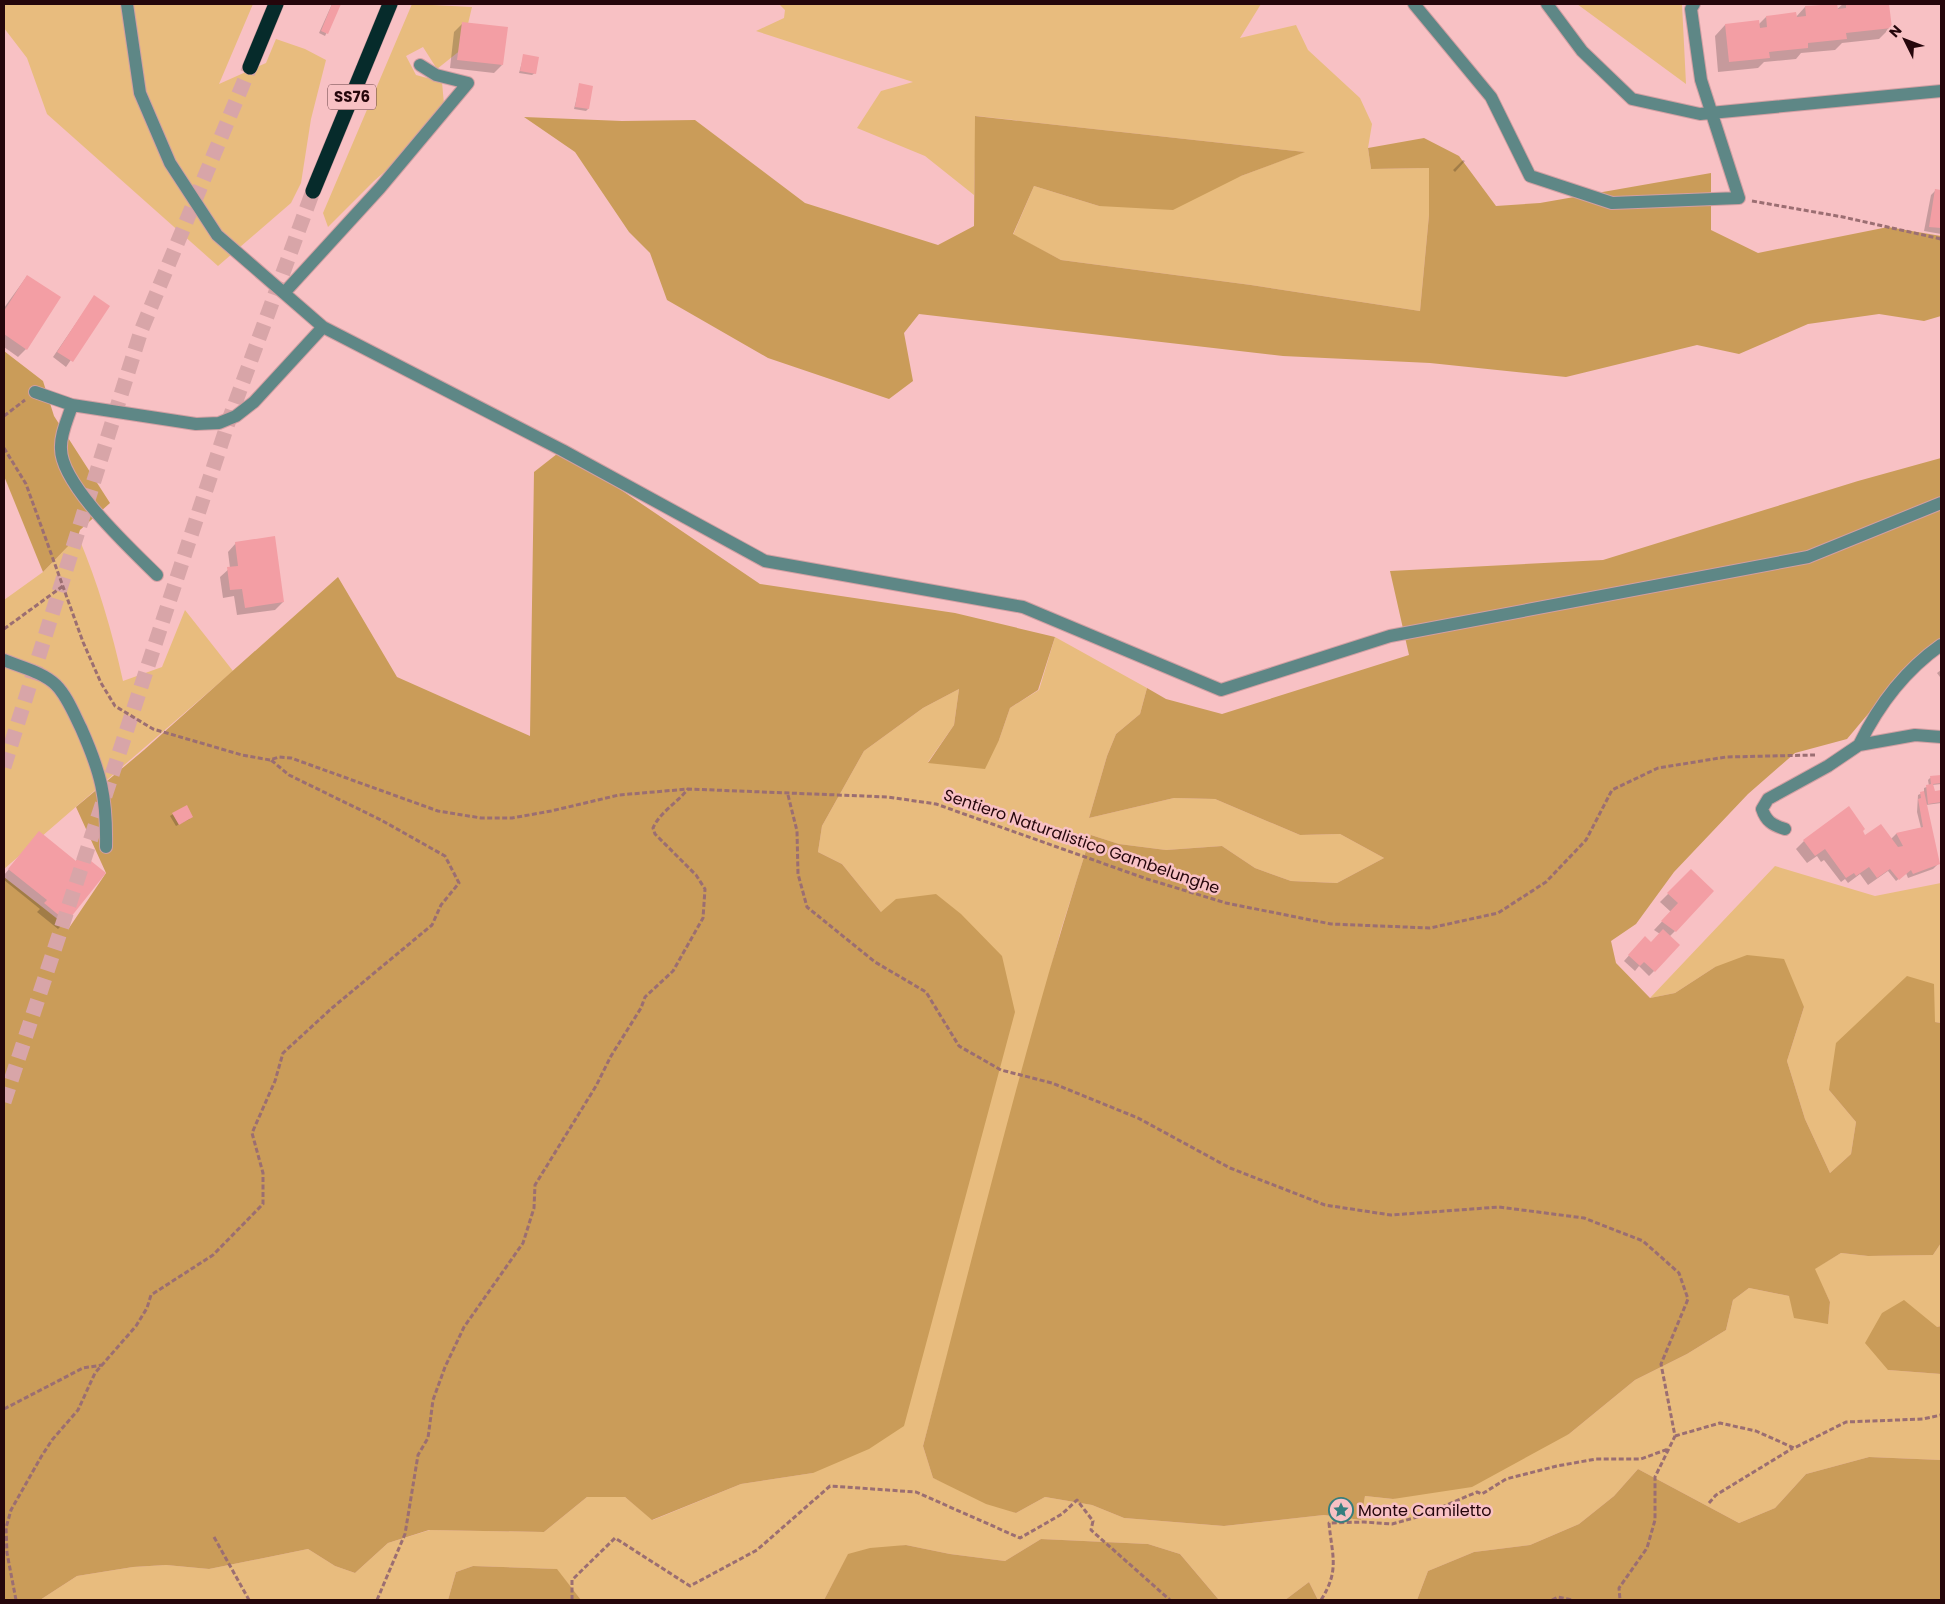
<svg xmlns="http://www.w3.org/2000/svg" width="1945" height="1604" viewBox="0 0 1945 1604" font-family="Poppins,sans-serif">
  <rect width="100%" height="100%" fill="#f8c1c4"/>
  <!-- green -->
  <path fill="#e8bc7e" d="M4,4H253L219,84L266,63L276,39L305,49L326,60L311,119L301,183L291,203L218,266L47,114L27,58L4,28Z
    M412,4L472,7L462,49L437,69L423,47L406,56L416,75L442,82L444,104L430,132L374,181L328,227L323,213Z
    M779,4H1261L1240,38L1296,25L1308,50L1360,98L1372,124L1368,148L1371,169L1429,168V215L1420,311L1251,285L1061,260L1013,235L1034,186L1099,206L1241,176L1304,152L976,116L974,195L925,156L857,128L881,91L913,82L756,31L784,18L785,10Z
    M1577,4H1682L1686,84Z
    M78,536C98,583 112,631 123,681L162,667L185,610L233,671L4,869V600L43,572Z
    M1055,637L1147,688L1140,714L1116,734L1107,756L1089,818L1174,798L1215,799L1300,835L1340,834L1384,858L1337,883L1291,881L1255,868L1222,846L1166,850L1119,844L1091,835L1061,930L923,1446L933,1478L1016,1513L1045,1497L1092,1505L1124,1518L1224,1526L1324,1515L1361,1520L1365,1496L1393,1499L1569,1434L1635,1380L1687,1354L1726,1330L1733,1300L1749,1288L1789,1296L1828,1323L1830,1302L1814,1269L1841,1253L1868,1256L1933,1255L1941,1243V1326L1937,1327L1888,1370L1941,1374V1460L1869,1457L1806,1474L1775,1508L1739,1523L1638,1469L1614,1496L1579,1524L1530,1545L1474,1552L1428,1571L1417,1600H1318L1309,1582L1285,1600H1219L1180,1554L1148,1544L1041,1539L1005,1561L950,1554L906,1545L848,1555L824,1600H581L556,1569L473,1566L456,1572L448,1600H40L77,1576L133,1567L166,1565L209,1569L308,1549L335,1566L355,1573L388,1543L430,1530L544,1532L587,1497H625L653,1520L741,1484L813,1473L881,912L842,864L818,852L822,826L864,751L923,708L959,689L954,725L928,762L999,740L1010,708L1039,690Z
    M1775,866L1875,896L1941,883V1023L1935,1022L1829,1090L1856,1122L1851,1154L1830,1173L1805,1119L1787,1061L1804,1007L1715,967L1675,993L1650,998Z"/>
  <!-- forest -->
  <path fill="#ca9c59" d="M975,116L1305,152L1241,176L1173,210L1099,206L1034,186L1013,234L1061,260L1251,285L1420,311L1429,215V168L1371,169L1368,148L1424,138L1459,156L1496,206L1540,203L1711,173V230L1758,253L1888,227L1941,236V316L1924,321L1879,314L1808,324L1739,354L1697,345L1566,377L1430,363L1283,356L919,314L904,333L913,381L889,399L768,358L667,300L650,253L629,232L575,152L524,117L622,121L695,120L805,203L938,245L974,226Z
    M4,351L43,381L54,416L110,503L80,530L78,536L43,572L4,476Z
    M562,450L760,584L955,613L1055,637L1038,690L1010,708L999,740L985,769L928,763L954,725L959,689L923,708L864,751L822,826L818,852L842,864L881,912L896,899L936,894L961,914L1002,956L1015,1012L904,1426L869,1449L813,1473L741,1484L652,1520L625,1497H587L544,1532L429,1530L388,1543L355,1573L335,1566L308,1549L209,1569L166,1565L133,1567L77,1576L40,1600H4V877L69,928L106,873L76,807L144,750L338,577L397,677L530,736L534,472Z
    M1941,458V641L1916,657L1847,739L1795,753L1748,794L1674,872L1636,924L1611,941L1616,963L1650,998L1675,993L1715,967L1747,955L1784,959L1804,1007L1787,1061L1805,1119L1830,1173L1851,1154L1856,1122L1829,1090L1836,1043L1907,976L1934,984L1935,1022L1941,1023V1243L1933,1255L1868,1256L1841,1253L1815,1269L1830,1302L1828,1324L1794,1318L1789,1296L1749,1288L1733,1300L1726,1330L1687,1354L1635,1380L1569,1434L1472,1487L1393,1499L1365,1496L1361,1520L1324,1515L1224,1526L1124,1518L1092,1505L1045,1497L1016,1513L986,1504L933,1478L923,1446C977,1242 1026,1036 1091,835L1119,844L1166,850L1222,846L1255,868L1291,881L1337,883L1384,858L1340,834L1300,835L1215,799L1174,798L1089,818L1107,756L1116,734L1140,714L1147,688L1166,699L1222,714L1409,655L1390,571L1603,560L1858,481Z
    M1904,1300L1937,1327L1941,1326V1374L1888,1370L1865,1343L1882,1313Z
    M1869,1457L1941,1460V1600H1417L1428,1571L1474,1552L1530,1545L1579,1524L1614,1496L1638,1469L1739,1523L1775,1508L1806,1474Z
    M1041,1539L1148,1544L1180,1554L1219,1600H824L848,1554L870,1548L906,1545L950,1554L1005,1561Z
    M473,1566L557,1569L581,1600H448L456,1572Z
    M1309,1582L1318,1600H1285Z"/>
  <!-- shadow -->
  <path fill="#0003" d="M332,4H340L325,36L319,33Z
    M1843,4H1888L1890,28L1879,39L1842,43L1835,50L1801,53L1796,59L1764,62L1758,68L1718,72L1715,36L1725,25H1758L1766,17H1796L1805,7L1836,10Z
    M462,24L502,65L494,73L450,68L454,32Z
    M524,55L535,73L532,75L519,73Z
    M580,85L588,109L586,111L574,109Z
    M1463,160L1465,161L1455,172L1453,170Z
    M1936,190L1941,191V234L1924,231L1931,195Z
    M27,276L26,349L18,357L4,347V308Z
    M94,297L108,306L66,367L53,357Z
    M236,543L283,602L275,610L237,615L234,596L223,598L220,577L230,568L228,552Z
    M1941,670V676L1940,677L1937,673Z
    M1941,776V784L1932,785L1934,792L1941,791V803L1926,805L1938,864L1933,869L1908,878L1906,873L1896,881L1888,871L1868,885L1860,874L1848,883L1845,879L1841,882L1824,860L1821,862L1817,856L1807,863L1796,849L1804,841L1861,831L1865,837L1891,839L1896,834L1921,828L1917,812L1918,795L1924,792V788L1929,786L1928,780L1930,778Z
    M186,806L190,819L176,826L170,816Z
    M39,833L75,862L81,855L66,921L58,929L37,912L40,909L4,880V875Z
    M1691,871L1675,931L1669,937L1654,971L1649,976L1639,966L1635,971L1624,961L1640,943L1651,944L1660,934L1654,930L1671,912L1660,902Z"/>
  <!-- building -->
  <path fill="#f39ea4" d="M332,4H341L328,34L321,31Z
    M1837,4L1838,9L1846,8V4H1889L1892,28L1846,33L1847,39L1808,43V48L1769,52L1770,58L1729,62L1725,24L1759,20L1760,28L1767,27L1766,16L1796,12L1797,17L1806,16L1805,6Z
    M462,22L508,27L503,65L457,60Z
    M523,54L539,57L536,74L520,71Z
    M579,83L593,86L589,109L575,107Z
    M1935,189L1941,190V228L1929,227Z
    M27,275L61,297L27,350L4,334V311Z
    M94,295L110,306L73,362L57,352Z
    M275,536L284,602L245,608L242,589L230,590L227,567L238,566L235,542Z
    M1941,775V783L1933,784L1935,791L1941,790V802L1928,804L1926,785L1931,784L1930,776Z
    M1924,791L1940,864L1913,874L1911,870L1899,880L1890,869L1877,878L1869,867L1856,876L1854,873L1846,878L1825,849L1815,856L1803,840L1849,806L1865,829L1863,831L1865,835L1881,824L1898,847L1903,846L1896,833L1923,827L1918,799L1921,798L1920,792Z
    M187,805L193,817L179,825L172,813Z
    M39,831L76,861L81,853L106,873L67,922L44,903L47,900L8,869Z
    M1691,869L1714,891L1676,932L1661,921L1678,903L1667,893Z
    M1663,929L1680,945L1655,972L1644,962L1640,966L1628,955L1645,936L1651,942Z"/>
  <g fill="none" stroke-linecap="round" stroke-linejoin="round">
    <!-- highway-tunnel -->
    <path stroke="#d8a5a8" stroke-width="15" stroke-dasharray="15 8" stroke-linecap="butt" d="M4,767L141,331L250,67
      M4,1102L230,417L313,191"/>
    <defs>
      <path id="minor" d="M127,4L140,93L170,163L217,235L323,327L562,450L765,561L1023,607L1221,690L1390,636L1808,557L1941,503
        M1414,4L1491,97L1530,176L1612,203L1739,198L1701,80L1691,9L1694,4
        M1547,4L1582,51L1632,99L1700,114L1941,91
        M284,293L380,188L468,83L436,75L420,65
        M35,392L72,405L196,424L219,423L236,416L254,402L323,327
        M72,405C68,419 60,434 61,449C61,485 132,550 157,575
        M4,660C20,667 43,672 56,685C67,696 74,714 81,728C101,773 107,797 106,847
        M1859,745C1879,704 1904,671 1941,645
        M1785,829C1772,825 1766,821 1762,809L1768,799L1828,766L1859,745L1915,735L1941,737"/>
      <path id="highway" d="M250,67L276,4
        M313,191L390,4"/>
    </defs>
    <!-- minor casing -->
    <use href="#minor" stroke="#d29fa3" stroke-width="14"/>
    <!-- highway casing -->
    <use href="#highway" stroke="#d29fa3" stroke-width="16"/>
    <!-- path -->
    <path stroke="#9b6e72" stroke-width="3" stroke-dasharray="5 2.5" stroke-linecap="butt" d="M1752,201L1843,217L1941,239
      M4,416L25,400
      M4,448L26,484L83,642L101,683L115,706L153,729L242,755L270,760L279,757L291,758L438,811L481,818H512L551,811L619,795L688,789L888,797L936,804L1147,879L1226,903L1331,924L1430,928L1498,913L1546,882L1586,840L1612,790L1658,768L1726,757L1815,755
      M4,629L63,586
      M788,795L797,831L798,874L807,907L875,962L926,992L959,1046L1001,1070L1052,1083L1138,1118L1230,1168L1325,1205L1391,1215L1499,1207L1584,1218L1643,1241L1679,1273L1688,1299L1661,1364L1675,1436L1655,1477V1520L1647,1548L1619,1588L1620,1600
      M4,1409L83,1368L102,1365
      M1675,1436L1720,1423L1756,1431L1794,1448L1846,1422L1923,1419L1941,1415
      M1709,1503L1716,1495L1793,1448
      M214,1537L249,1600
      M16,1600L7,1553L6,1528L11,1510L41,1457L52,1440L78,1410L95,1373L136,1326L147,1308L151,1295L213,1255L263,1204V1173L252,1133L275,1081L283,1053L332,1008L432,925L441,905L459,883L445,856L381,820L289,775L271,760
      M377,1600L405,1534L418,1455L428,1438L433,1400L445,1367L464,1327L523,1243L534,1208L535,1185L596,1086L611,1056L641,1008L645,997L673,971L703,918L705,889L696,875L655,834L653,828C660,812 677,803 688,789
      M572,1600V1580L615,1538L690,1586L757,1550L830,1486L916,1492L1020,1538L1062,1514L1077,1500L1093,1521L1091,1530L1170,1600
      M1321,1600C1340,1570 1332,1556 1329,1523L1364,1522L1392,1524L1421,1516L1477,1492L1482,1494L1506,1479L1557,1466L1596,1459H1641L1668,1449
      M1552,1600L1558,1597L1573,1600"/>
    <!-- minor -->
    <use href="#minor" stroke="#5e8786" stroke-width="12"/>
    <!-- highway -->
    <use href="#highway" stroke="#062b2b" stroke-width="15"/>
  </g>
  <!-- icons -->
  <defs>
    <symbol id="sight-ring" viewBox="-11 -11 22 22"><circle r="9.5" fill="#f8c1c4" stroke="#357e7e" stroke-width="1.5"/><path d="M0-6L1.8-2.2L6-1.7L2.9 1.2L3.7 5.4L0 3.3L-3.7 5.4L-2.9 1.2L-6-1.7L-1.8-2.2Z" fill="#357e7e"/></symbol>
  </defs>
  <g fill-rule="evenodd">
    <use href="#sight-ring" x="1327" y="1496" width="28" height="28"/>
  </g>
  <g text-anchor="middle" stroke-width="5" stroke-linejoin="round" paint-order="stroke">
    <!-- shield labels -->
    <rect fill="#f8c1c4" stroke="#643e42" stroke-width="1" x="328" y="84.5" width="48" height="25" rx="4"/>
    <g font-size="15" font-weight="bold" fill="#25060b">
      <text x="352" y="102">SS76</text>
    </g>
    <!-- street labels -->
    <g font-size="16" fill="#25060b" stroke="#f8c1c4">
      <text transform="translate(1082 841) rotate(19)" y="6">Sentiero Naturalistico Gambelunghe</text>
    </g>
    <!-- poi labels -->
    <g font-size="16" fill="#25060b" stroke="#f8c1c4" text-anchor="start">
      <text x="1358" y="1516">Monte Camiletto</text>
    </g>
  </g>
  <!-- border -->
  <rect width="1945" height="1604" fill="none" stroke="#25060b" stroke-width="10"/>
  <!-- north arrow -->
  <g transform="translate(1905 40) rotate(312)" stroke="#f8c1c4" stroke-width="4" paint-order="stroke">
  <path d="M0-4L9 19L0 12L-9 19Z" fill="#25060b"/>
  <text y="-8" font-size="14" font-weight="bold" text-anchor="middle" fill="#25060b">N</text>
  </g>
</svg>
